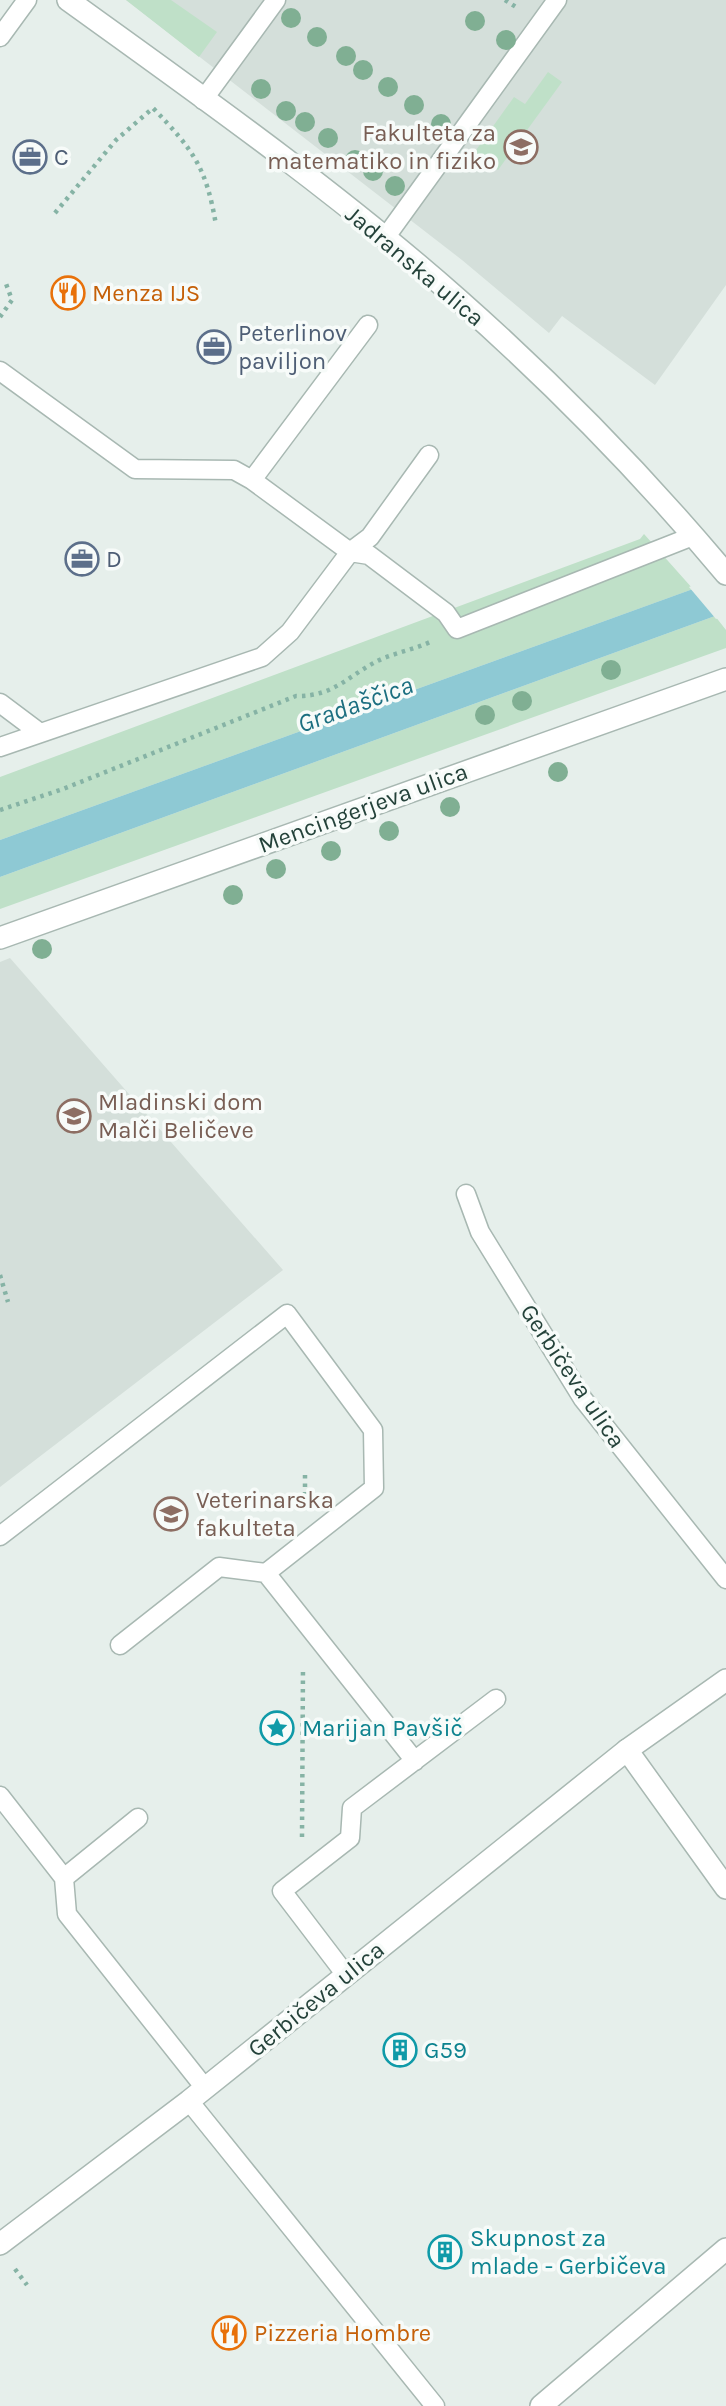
<svg xmlns="http://www.w3.org/2000/svg" width="726" height="2406" viewBox="0 0 726 2406" font-family="Karla,sans-serif">
  <rect width="100%" height="100%" fill="#e6efeb"/>
  <!-- built -->
  <path fill="#d4dfda" d="M126,0H726V285L655,385L562,316L549,333L462,260Z
    M10,958L283,1270L0,1487V962Z"/>
  <!-- green -->
  <path fill="#bfe0c8" d="M126,0H171L217,32L199,57Z
    M548,72L562,82L498,170L474,153L514,97L525,104Z
    M644,534L693,589L0,840V777L640,539Z
    M715,616L726,630V648L0,909V877Z"/>
  <!-- water -->
  <path fill="#8ec9d4" d="M726,577V612L0,877V840Z"/>
  <!-- pier -->
  <path fill="#e6efeb" d="M726,573V615L716,619L689,587Z"/>
  <g fill="none" stroke-linecap="round" stroke-linejoin="round">
    <defs>
      <path id="service" d="M0,37L27,0
        M203,100L276,0
        M385,238L557,0
        M0,371L135,469L234,470L252,480L368,325
        M252,480L350,552L369,555L446,613L457,629L693,536
        M0,703L40,733
        M0,747L262,657L290,632L350,552L370,537L429,455
        M466,1194L480,1232L583,1399L726,1579
        M0,1536L287,1314L373,1430L374,1488L266,1573L415,1761
        M120,1645L219,1567L266,1573
        M0,1796L64,1878L138,1818
        M64,1878L67,1914L205,2088
        M346,1975L282,1891L350,1838L352,1808L496,1699
        M189,2101L435,2406"/>
      <path id="minor" d="M0,938L726,679
        M627,1750L726,1888
        M541,2406L726,2249"/>
      <path id="tertiary" d="M68,0C200,95 337,192 459,300C555,385 644,476 726,574
        M0,2244L189,2101L627,1750L726,1680"/>
    </defs>
    <!-- service casing -->
    <use href="#service" stroke="#a8b8b2" stroke-width="21"/>
    <!-- minor casing -->
    <use href="#minor" stroke="#a8b8b2" stroke-width="24"/>
    <!-- tertiary casing -->
    <use href="#tertiary" stroke="#a8b8b2" stroke-width="24"/>
    <!-- path -->
    <path stroke="#86b3a5" stroke-width="4.5" stroke-dasharray="3.5 5" stroke-linecap="butt" d="M505,0L516,7
      M55,213L116,140L153,108C193,150 206,166 216,225
      M0,317L12,300L5,281
      M0,810L63,789L296,696C336,697 351,672 384,658C399,652 415,649 430,642
      M0,1275L8,1302
      M305,1504V1473
      M302,1837L303,1667
      M15,2269L27,2285"/>
    <!-- service -->
    <use href="#service" stroke="#fff" stroke-width="18"/>
    <!-- minor -->
    <use href="#minor" stroke="#fff" stroke-width="21"/>
    <!-- tertiary -->
    <use href="#tertiary" stroke="#fff" stroke-width="21"/>
  </g>
  <!-- trees -->
  <g fill="#80af93">
    <circle cx="291" cy="18" r="10"/>
    <circle cx="475" cy="21" r="10"/>
    <circle cx="317" cy="37" r="10"/>
    <circle cx="506" cy="40" r="10"/>
    <circle cx="346" cy="56" r="10"/>
    <circle cx="363" cy="70" r="10"/>
    <circle cx="388" cy="87" r="10"/>
    <circle cx="261" cy="89" r="10"/>
    <circle cx="414" cy="105" r="10"/>
    <circle cx="286" cy="111" r="10"/>
    <circle cx="305" cy="122" r="10"/>
    <circle cx="441" cy="124" r="10"/>
    <circle cx="328" cy="138" r="10"/>
    <circle cx="355" cy="160" r="10"/>
    <circle cx="373" cy="171" r="10"/>
    <circle cx="395" cy="186" r="10"/>
    <circle cx="611" cy="670" r="10"/>
    <circle cx="522" cy="701" r="10"/>
    <circle cx="485" cy="715" r="10"/>
    <circle cx="558" cy="772" r="10"/>
    <circle cx="450" cy="807" r="10"/>
    <circle cx="389" cy="831" r="10"/>
    <circle cx="331" cy="851" r="10"/>
    <circle cx="276" cy="869" r="10"/>
    <circle cx="233" cy="895" r="10"/>
    <circle cx="42" cy="949" r="10"/>
  </g>
  <!-- icons -->
  <defs>
    <symbol id="university-ring" viewBox="-11 -11 22 22"><circle r="9.5" fill="#f7fbf9" stroke="#8d6e63" stroke-width="1.5"/><path d="M0-5L7-2L0 1L-7-2ZM-4 1L0 2.5L4 1V4Q0 6-4 4Z" fill="#8d6e63"/></symbol>
    <symbol id="office-ring" viewBox="-11 -11 22 22"><circle r="9.5" fill="#f7fbf9" stroke="#5c6f8a" stroke-width="1.5"/><path d="M-6-3h4V-5.5h4V-3h4V5H-6ZM-1-4.5V-3h2v-1.5ZM-6 0V1H6V0Z" fill="#5c6f8a"/></symbol>
    <symbol id="restaurant-ring" viewBox="-11 -11 22 22"><circle r="9.5" fill="#f7fbf9" stroke="#e8710a" stroke-width="1.5"/><path d="M-5-6h1v4h1v-4h1v4h1v-4h1v5L-1.5 .5V6h-2V.5L-5-1ZM5-6V6H3V1.5H1.5Q1.5-4 5-6Z" fill="#e8710a"/></symbol>
    <symbol id="school-ring" viewBox="-11 -11 22 22"><circle r="9.5" fill="#f7fbf9" stroke="#8d6e63" stroke-width="1.5"/><path d="M0-5L7-2L0 1L-7-2ZM-4 1L0 2.5L4 1V4Q0 6-4 4Z" fill="#8d6e63"/></symbol>
    <symbol id="sight-ring" viewBox="-11 -11 22 22"><circle r="9.5" fill="#f7fbf9" stroke="#0f9aa8" stroke-width="1.5"/><path d="M0-6L1.8-2.2L6-1.7L2.9 1.2L3.7 5.4L0 3.3L-3.7 5.4L-2.9 1.2L-6-1.7L-1.8-2.2Z" fill="#0f9aa8"/></symbol>
    <symbol id="building-ring" viewBox="-11 -11 22 22"><circle r="9.5" fill="#f7fbf9" stroke="#0f9aa8" stroke-width="1.5"/><path d="M-4-6H4V6H1V3H-1V6H-4ZM-2.5-4.3h1.7v1.8h-1.7ZM.8-4.3h1.7v1.8H.8ZM-2.5-1h1.7V.8h-1.7ZM.8-1h1.7V.8H.8Z" fill="#0f9aa8"/></symbol>
  </defs>
  <g fill-rule="evenodd">
    <use href="#university-ring" x="502" y="128" width="38" height="38"/>
    <use href="#office-ring" x="11" y="138" width="38" height="38"/>
    <use href="#restaurant-ring" x="49" y="274" width="38" height="38"/>
    <use href="#office-ring" x="195" y="328" width="38" height="38"/>
    <use href="#office-ring" x="63" y="540" width="38" height="38"/>
    <use href="#school-ring" x="55" y="1097" width="38" height="38"/>
    <use href="#university-ring" x="152" y="1495" width="38" height="38"/>
    <use href="#sight-ring" x="258" y="1709" width="38" height="38"/>
    <use href="#building-ring" x="381" y="2031" width="38" height="38"/>
    <use href="#building-ring" x="426" y="2233" width="38" height="38"/>
    <use href="#restaurant-ring" x="210" y="2314" width="38" height="38"/>
  </g>
  <g text-anchor="middle" stroke-width="7" stroke-linejoin="round" paint-order="stroke">
    <!-- education labels -->
    <g font-size="24" fill="#785e54" stroke="#f7fbf9" text-anchor="start">
      <text x="496" y="141" text-anchor="end">Fakulteta za<tspan x="496" dy="28">matematiko in fiziko</tspan></text>
      <text x="98" y="1110">Mladinski dom<tspan x="98" dy="28">Malči Beličeve</tspan></text>
      <text x="196" y="1508">Veterinarska<tspan x="196" dy="28">fakulteta</tspan></text>
    </g>
    <!-- service labels -->
    <g font-size="24" fill="#4e5e75" stroke="#f7fbf9" text-anchor="start">
      <text x="54" y="165">C</text>
      <text x="238" y="341">Peterlinov<tspan x="238" dy="28">paviljon</tspan></text>
      <text x="106" y="567">D</text>
    </g>
    <!-- street labels -->
    <g font-size="24" fill="#24423a" stroke="#f7fbf9">
      <text transform="translate(415 266) rotate(40)" y="8">Jadranska ulica</text>
      <text transform="translate(363 808) rotate(-20)" y="8">Mencingerjeva ulica</text>
      <text transform="translate(573 1376) rotate(56)" y="8">Gerbičeva ulica</text>
      <text transform="translate(316 1999) rotate(-39)" y="8">Gerbičeva ulica</text>
    </g>
    <!-- food labels -->
    <g font-size="24" fill="#c56008" stroke="#f7fbf9" text-anchor="start">
      <text x="92" y="301">Menza IJS</text>
      <text x="254" y="2341">Pizzeria Hombre</text>
    </g>
    <!-- culture labels -->
    <g font-size="24" fill="#0d838f" stroke="#f7fbf9" text-anchor="start">
      <text x="302" y="1736">Marijan Pavšič</text>
      <text x="424" y="2058">G59</text>
      <text x="470" y="2246">Skupnost za<tspan x="470" dy="28">mlade - Gerbičeva</tspan></text>
    </g>
    <!-- water labels -->
    <g font-size="26" font-style="italic" fill="#1c6f80" stroke="#f7fbf9">
      <text transform="translate(355 704) rotate(-20)" y="9">Gradaščica</text>
    </g>
  </g>
</svg>
